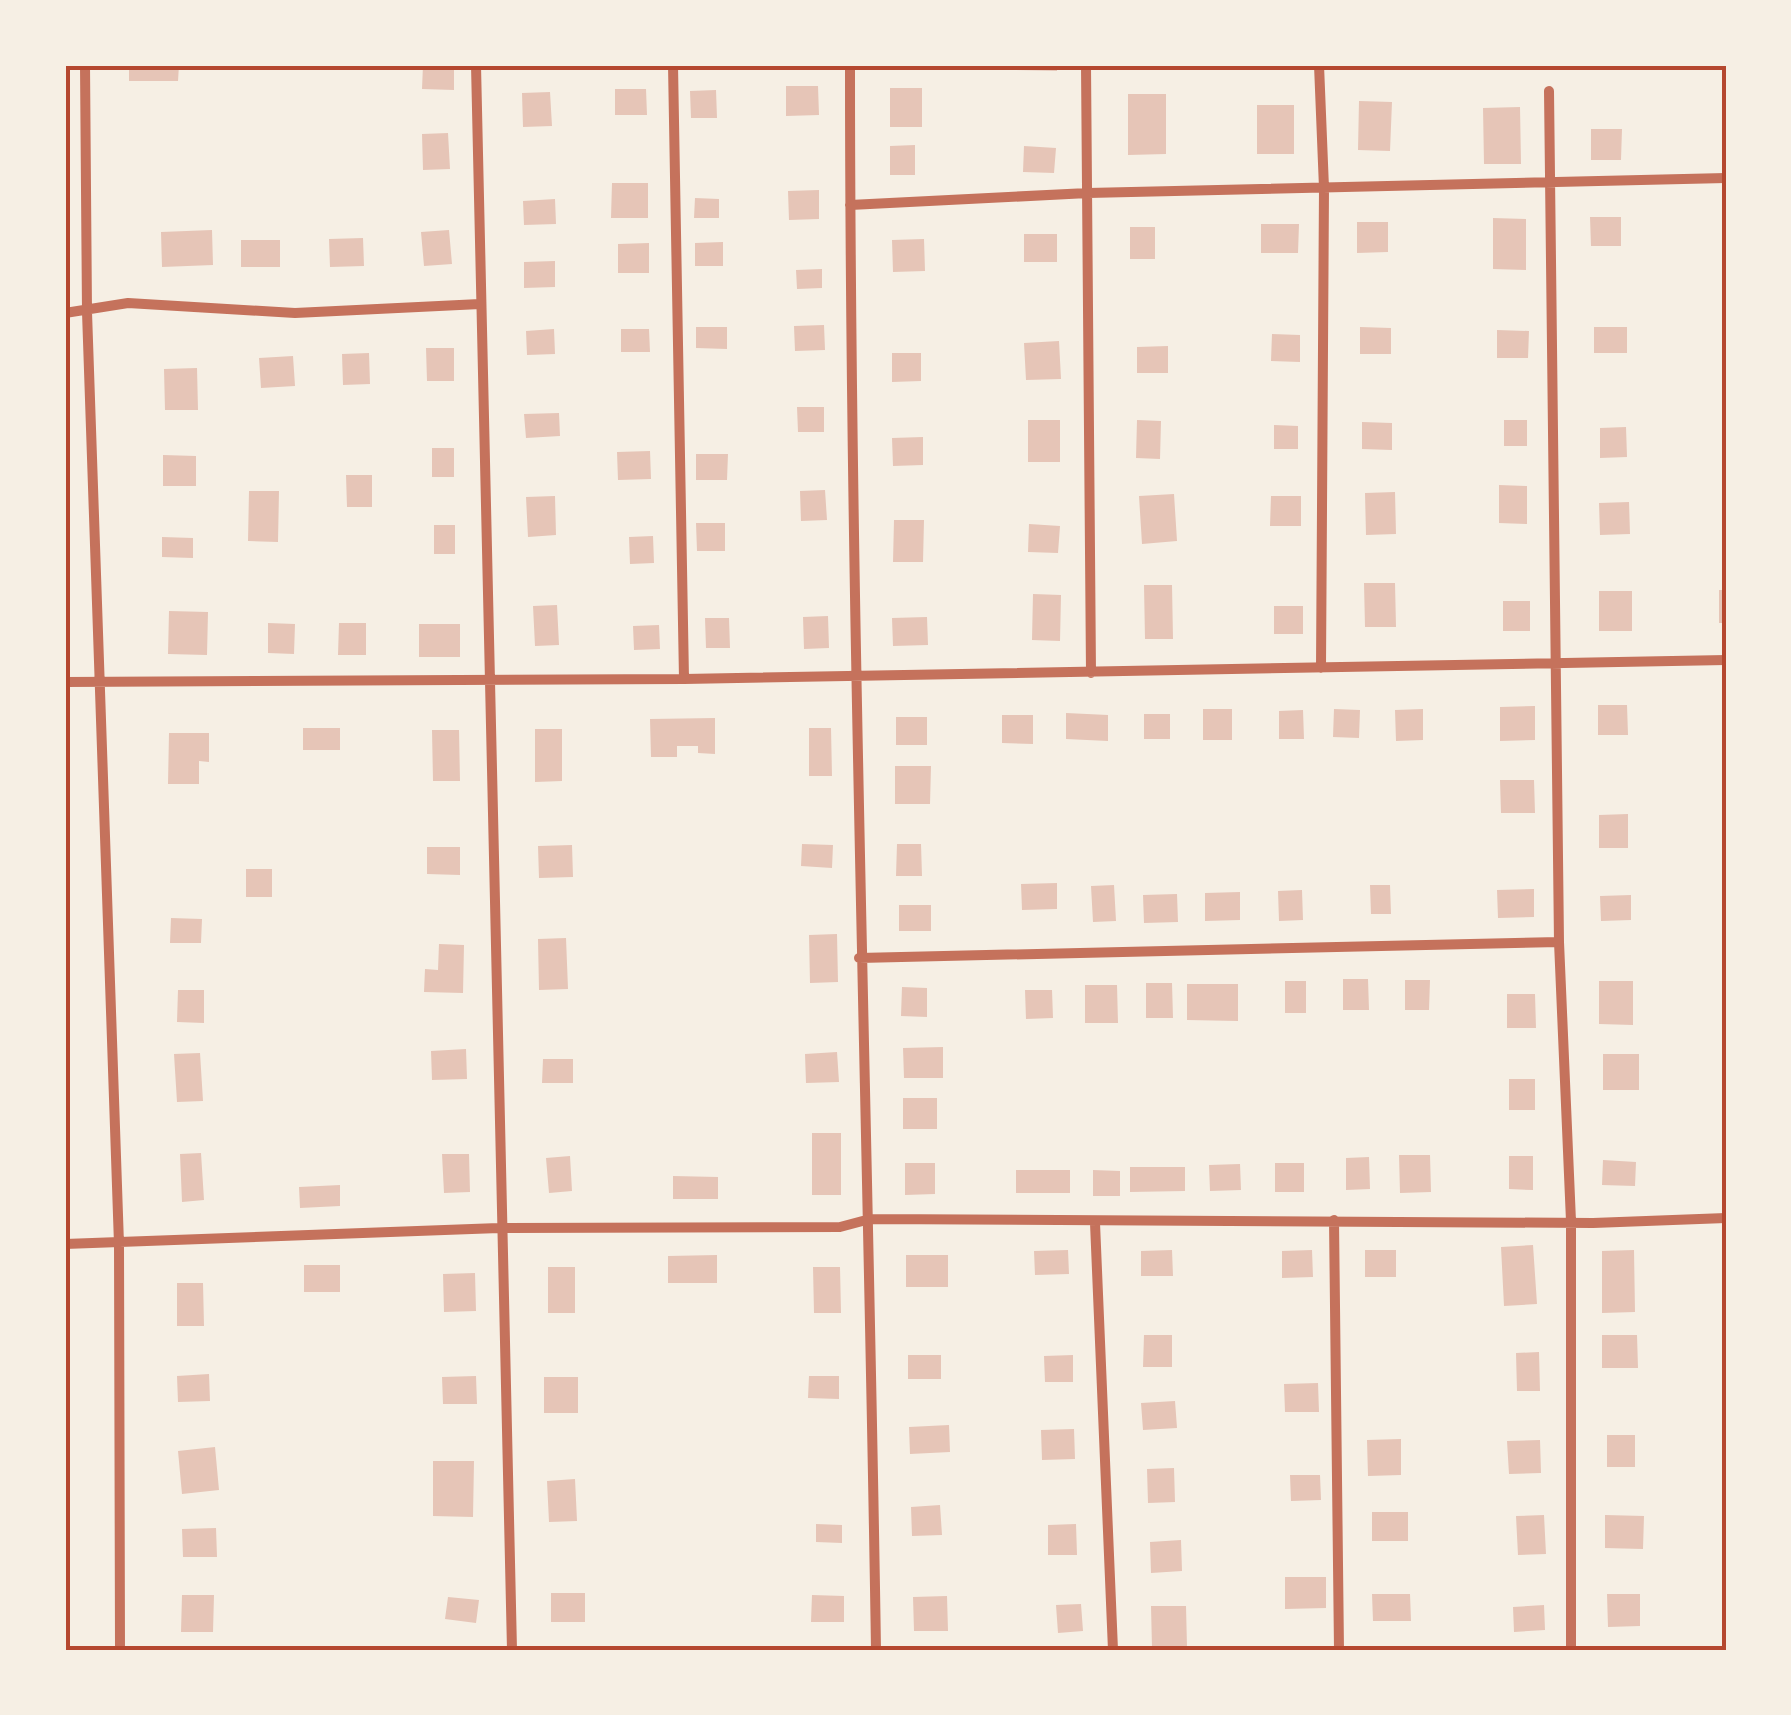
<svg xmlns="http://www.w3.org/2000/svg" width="1791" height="1715" viewBox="0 0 1791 1715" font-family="'DejaVu Sans',sans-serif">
  <rect width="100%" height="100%" fill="#f6efe4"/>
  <!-- building -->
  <path fill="#e6c5b7" d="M129,65H179L178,81H129Z
    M423,65H454V90L422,89Z
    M1013,65H1057V71L1013,70Z
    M786,86H818L819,115L786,116Z
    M890,88H922V127H890Z
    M615,89H646L647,115H615Z
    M716,90L717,118H691L690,91Z
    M550,92L552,126L523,127L522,93Z
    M1128,94H1166V154L1128,155Z
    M1359,101L1392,102L1390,151L1358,150Z
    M1257,105H1294V154H1257Z
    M1520,107L1521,164H1484L1483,108Z
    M1591,129H1622L1621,160H1591Z
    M448,133L450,169L423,170L422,134Z
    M915,145V175H890V146Z
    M1024,146L1056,148L1054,173L1023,172Z
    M612,183H648V218H611Z
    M819,190V219L789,220L788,191Z
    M695,198L719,199V218H694Z
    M555,199L556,224L524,225L523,201Z
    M1590,217H1621V246H1591Z
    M1493,218L1526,219V270L1493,269Z
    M1357,222H1388V252L1357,253Z
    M1261,224H1299L1298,253H1261Z
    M1130,227H1155V259H1130Z
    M212,230L213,265L162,267L161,232Z
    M449,230L452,264L424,266L421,232Z
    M1024,234H1057V262H1024Z
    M363,238L364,266L330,267L329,239Z
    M924,239L925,271L893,272L892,240Z
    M241,240H280V267H241Z
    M723,242V266H695V243Z
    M649,243V273H618V244Z
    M555,261V287L524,288V262Z
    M822,269V288L797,289L796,270Z
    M824,325L825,350L795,351L794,326Z
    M696,327H727V349L696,348Z
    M1360,327L1391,328V354H1360Z
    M1594,327H1627V353H1594Z
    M554,329L555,354L527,355L526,331Z
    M621,329H649L650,352H621Z
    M1497,330L1529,331L1528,358H1497Z
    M1272,334L1300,335V362L1271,361Z
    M1059,341L1061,379L1026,380L1024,343Z
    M1168,346V373H1137V347Z
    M426,348H454V381H427Z
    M369,353L370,384L343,385L342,354Z
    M892,353H921V381L892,382Z
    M293,356L295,386L261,388L259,358Z
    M197,368L198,410H165L164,369Z
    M797,407H824V432H798Z
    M559,413L560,436L526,438L524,414Z
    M1028,420H1060V462H1028Z
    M1137,420L1161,421L1160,459L1136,458Z
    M1504,420H1527V446H1504Z
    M1362,422L1392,423V450L1362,449Z
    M1274,425L1298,426V449H1274Z
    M1626,427L1627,457L1600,458V428Z
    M923,437V465L893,466L892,438Z
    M432,448H454V477H432Z
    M650,451L651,479L618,480L617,452Z
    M696,454H728L727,480H696Z
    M163,455L196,456V486H163Z
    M346,475H372V507H347Z
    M1499,485L1527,486V524L1499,523Z
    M825,490L827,520L801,521L800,491Z
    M249,491H279L278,542L248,541Z
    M1395,492L1396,534L1366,535L1365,493Z
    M1174,494L1177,541L1142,544L1139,496Z
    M555,496L556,535L528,537L526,497Z
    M1271,496H1301V526H1270Z
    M1629,502L1630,534L1600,535L1599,503Z
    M894,520H924L923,562H893Z
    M696,523H725V551H697Z
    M1029,524L1060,526L1058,553L1028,552Z
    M434,525H455V554H434Z
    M653,536L654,563L630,564L629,537Z
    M162,537L193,538V558L162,557Z
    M1364,583H1395L1396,627H1365Z
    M1144,585H1172L1173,639H1145Z
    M1719,590H1726V623H1719Z
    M1599,591H1632V631H1599Z
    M1033,594L1061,595L1060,641L1032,640Z
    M1503,601H1530V631H1503Z
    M557,605L559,645L535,646L533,606Z
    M1274,606H1303V634H1274Z
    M169,611L208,612L207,655L168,654Z
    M828,616L829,648L804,649L803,617Z
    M927,617L928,645L893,646L892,618Z
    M705,618H729L730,648H706Z
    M268,623L295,624L294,654L268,653Z
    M339,623H366V655H338Z
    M419,624H460V657H419Z
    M659,625L660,649L634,650L633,626Z
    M1598,705H1627L1628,735H1598Z
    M1535,706V740L1500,741V707Z
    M1203,709H1232V740H1203Z
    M1334,709L1360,710L1359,738L1333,737Z
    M1423,709V740L1396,741L1395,710Z
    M1303,710L1304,739H1279V711Z
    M1066,713L1108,715V741L1066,739Z
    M1144,714H1170V739H1144Z
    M1002,715H1033V744L1002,743Z
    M896,717H927V745H896Z
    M715,718V754L698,753V746H677V757H651L650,719Z
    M303,728H340V750H303Z
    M809,728H831L832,776H809Z
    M535,729H562V781L535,782Z
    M432,730H459L460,781H433Z
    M169,733H209V762L199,761V784H168Z
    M895,766H931L930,804H895Z
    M1500,780H1534L1535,813H1501Z
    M1628,814V848H1599V815Z
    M802,844L833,845L832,868L801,866Z
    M897,844H921L922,876H896Z
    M572,845L573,877L539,878L538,846Z
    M427,847H460V875L427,874Z
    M246,869H272V897H246Z
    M1057,883V909L1022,910L1021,884Z
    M1114,885L1116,921L1093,922L1091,886Z
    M1370,885H1390L1391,914H1371Z
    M1534,889V917L1498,918L1497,890Z
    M1302,890L1303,920L1279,921L1278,891Z
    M1240,892V920L1205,921V893Z
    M1177,894L1178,922L1144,923L1143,895Z
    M1631,895V920L1601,921L1600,896Z
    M899,905H931V931H899Z
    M171,918L202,919L201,943H170Z
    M837,934L838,982L810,983L809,935Z
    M566,938L568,989L539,990L538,939Z
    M439,944L464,945L463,993L424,992L425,969L438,970Z
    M1343,979H1368L1369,1010H1343Z
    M1405,980H1430L1429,1010H1405Z
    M1285,981H1306V1013H1285Z
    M1599,981H1633V1025L1599,1024Z
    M1146,983H1172L1173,1018H1146Z
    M1187,984H1238V1021L1187,1020Z
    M1085,985H1117L1118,1023H1085Z
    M902,987L927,988V1017L901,1016Z
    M178,990H204V1023L177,1022Z
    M1025,990H1052L1053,1018L1026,1019Z
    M1507,994H1535L1536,1028H1507Z
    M943,1047V1078H904L903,1048Z
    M466,1049L467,1079L432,1080L431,1051Z
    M837,1052L839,1082L806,1083L805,1054Z
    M200,1053L203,1101L177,1102L174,1054Z
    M1603,1054H1639V1090H1603Z
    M543,1059H573V1083H542Z
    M1509,1079H1535V1110H1509Z
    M903,1098H937V1129H903Z
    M812,1133H841V1195H812Z
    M201,1153L204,1200L182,1202L180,1154Z
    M442,1154H469L470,1192L444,1193Z
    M1399,1155H1430L1431,1192L1400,1193Z
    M570,1156L572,1191L549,1193L546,1158Z
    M1509,1156H1533V1190L1509,1189Z
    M1369,1157L1370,1189L1346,1190V1158Z
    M1603,1160L1636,1162L1635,1186L1602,1185Z
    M905,1163H935V1194L905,1195Z
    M1275,1163H1304V1192H1275Z
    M1240,1164L1241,1190L1210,1191L1209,1165Z
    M1130,1167H1185V1191L1130,1192Z
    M1016,1170H1070V1193H1016Z
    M1093,1170L1120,1171V1196H1093Z
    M673,1176L718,1177V1199H673Z
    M340,1185V1206L300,1208L299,1187Z
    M1533,1245L1537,1304L1504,1306L1501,1247Z
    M1068,1250L1069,1274L1035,1275L1034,1251Z
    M1172,1250L1173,1276H1141V1251Z
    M1312,1250L1313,1277L1282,1278V1251Z
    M1365,1250H1396V1277H1365Z
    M1634,1250L1635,1312L1602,1313V1251Z
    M717,1255V1283H668V1256Z
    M906,1255H948V1287H906Z
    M304,1265H340V1292H304Z
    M548,1267H575V1313H548Z
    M813,1267H840L841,1313H814Z
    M475,1273L476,1311L444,1312L443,1274Z
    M177,1283H203L204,1326H177Z
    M1144,1335H1172V1367H1143Z
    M1602,1335H1637L1638,1368H1602Z
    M1539,1352L1540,1391H1517L1516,1353Z
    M908,1355H941V1379H908Z
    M1073,1355V1382H1045L1044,1356Z
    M209,1374L210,1401L178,1402L177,1376Z
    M476,1376L477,1404H443L442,1377Z
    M809,1376H839V1399L808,1398Z
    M544,1377H578V1413H544Z
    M1318,1383L1319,1412H1285L1284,1384Z
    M1175,1401L1177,1428L1143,1430L1141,1403Z
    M949,1425L950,1452L910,1454L909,1427Z
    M1074,1429L1075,1459L1042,1460L1041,1430Z
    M1607,1435H1635V1467H1607Z
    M1401,1439V1475L1368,1476L1367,1440Z
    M1540,1440L1541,1473L1509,1474L1507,1441Z
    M215,1447L219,1490L182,1494L178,1451Z
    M433,1461H474L473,1517L433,1516Z
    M1174,1468L1175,1502L1148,1503L1147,1469Z
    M1290,1475H1320L1321,1500L1291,1501Z
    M575,1479L577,1521L549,1522L547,1481Z
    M940,1505L942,1535L912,1536L911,1507Z
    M1372,1512H1408V1541H1372Z
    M1544,1515L1546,1554L1518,1555L1516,1516Z
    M1605,1515L1644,1516L1643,1549L1605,1548Z
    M816,1524L842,1525V1543L816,1542Z
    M1076,1524L1077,1555H1048V1525Z
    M216,1528L217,1557H183L182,1529Z
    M1181,1540L1182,1571L1151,1573L1150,1542Z
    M1285,1577H1326V1608L1285,1609Z
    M551,1593H585V1622H551Z
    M1372,1594H1410L1411,1621H1373Z
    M1607,1594H1640V1626L1608,1627Z
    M182,1595H214L213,1632H181Z
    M812,1595L844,1596V1622H811Z
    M947,1596L948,1631H914L913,1597Z
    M448,1597L479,1600L476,1623L445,1619Z
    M1081,1604L1083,1631L1058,1633L1056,1605Z
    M1544,1605L1545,1630L1514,1632L1513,1607Z
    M1151,1606H1186L1187,1647L1152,1648Z"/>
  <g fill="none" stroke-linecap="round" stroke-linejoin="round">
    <!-- minor -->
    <path stroke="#c5725c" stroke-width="10" d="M85,65L87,312L119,1244L120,1650
      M476,65L512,1650
      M673,65L684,679
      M850,65C850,594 868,1121 876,1650
      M1086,65L1091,673
      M1319,65L1324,188L1321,668
      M1549,91L1559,942L1571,1221V1650
      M850,205L1088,193L1726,178
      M65,313L128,303L295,313L480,304
      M65,682L684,679L1726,660
      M859,958L1559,942
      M1334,1220L1339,1650
      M1095,1223L1113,1650
      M65,1244L499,1228L840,1227L870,1219L1593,1223L1726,1218"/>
  </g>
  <!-- border -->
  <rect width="1791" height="1715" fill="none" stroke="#f6efe4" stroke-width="135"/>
  <rect x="68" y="68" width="1656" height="1580" fill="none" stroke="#b5482f" stroke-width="4"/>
</svg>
